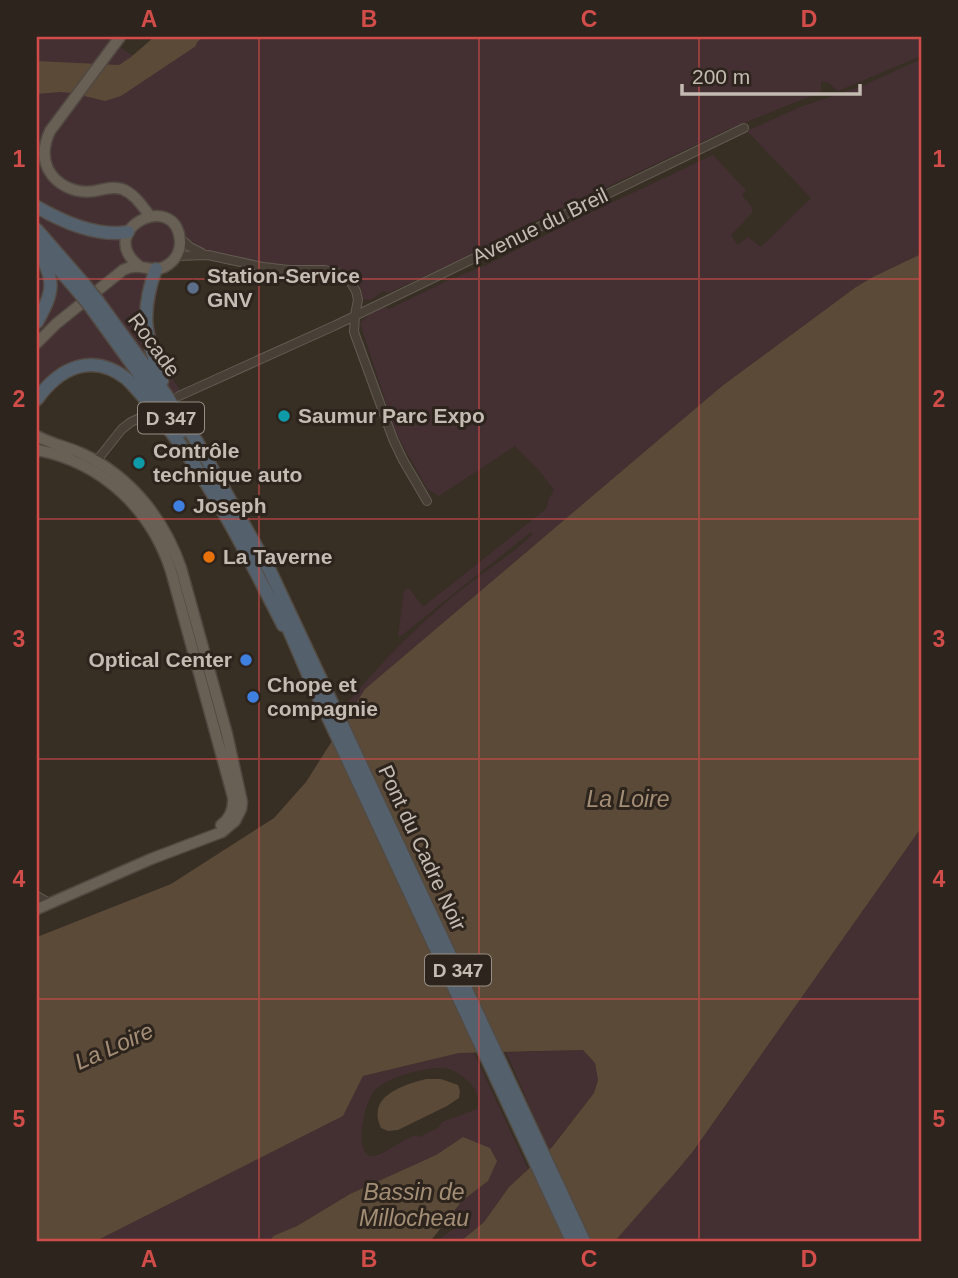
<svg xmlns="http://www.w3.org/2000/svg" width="958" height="1278" viewBox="0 0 958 1278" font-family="Helvetica,sans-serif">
  <rect width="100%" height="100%" fill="#372e24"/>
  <!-- green -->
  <path fill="#442f32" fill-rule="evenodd" d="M37,37H107L131,55L184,53L196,46L197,42L204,37H921V56L838,91L829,83L821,81V92L729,129L514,231V235L388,293L383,291L371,300L362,299V291L354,274L334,266L265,264L185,244C182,263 175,265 160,275L153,320L165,368L181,391L149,413C143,405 139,396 132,390C118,375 91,364 71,374C58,381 48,395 39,406L37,405Z
    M921,59V254L873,277L856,287L722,386L365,689L349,717L344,707C381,662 423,619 470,583C491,567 514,552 533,534L531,532L401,636H398L404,591L409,588L423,607L546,509L549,498L554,490L538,469L515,446L439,496L427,489L395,431L360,323L371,313L385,307L389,309L451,279L489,264L575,220L713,155L746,190L742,195L751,206L753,212L731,235L738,245L748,237L761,247L811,198L747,131L800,107L862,86Z
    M921,828V1241H615L681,1166L694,1150Z
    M584,1050L595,1063L598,1080L594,1093L549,1150L506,1052Z
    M459,1053H474L528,1169L509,1187L484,1222L461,1241H436L461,1224L449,1219L462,1201L488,1181L463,1137L436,1155L350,1194L297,1226L273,1236L271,1241H96L343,1116L363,1076ZM432,1068C437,1068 444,1068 449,1069C465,1075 483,1091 477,1109L442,1122L438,1128L419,1137L416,1135C404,1138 381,1157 372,1156C352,1155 365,1098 376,1089C391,1076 413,1072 432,1068Z"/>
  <!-- water -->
  <path fill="#5b4a38" d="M154,37H204L197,42L196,46L121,96L105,101L72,93L60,92L37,94V61L119,65L131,57Z
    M921,254V828L694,1150L681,1166L615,1241H461L484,1222L509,1187L552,1147L594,1093L598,1080L595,1063L583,1050L459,1053L363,1076L343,1116L96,1241H37V937L171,884L274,818L306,782L365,689L722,386L856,287L873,277Z
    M426,1079H441L458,1085L460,1091L459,1098L447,1106L398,1130L388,1131L381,1128C366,1096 403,1085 426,1079Z
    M463,1137L490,1148L497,1161L488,1181L462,1201L433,1238L426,1241H271L273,1236L297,1226L350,1194L436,1155Z"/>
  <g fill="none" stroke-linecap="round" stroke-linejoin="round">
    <defs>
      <path id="minor" d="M180,238L190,247L202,253
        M176,256L208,255L263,267L289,270H325L341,274L348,278L356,291L358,300L355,315L354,332L393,439L403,460L427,501
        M179,396L336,325L744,128
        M94,464L122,429L131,422L150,413
        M37,896L49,903"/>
      <path id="major" d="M120,37L50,131C44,144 42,156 48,169C57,186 76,194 95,191C104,189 113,186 122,189C135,194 142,206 150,216
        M37,343L56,324L123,270C142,260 152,277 169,264C176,259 181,250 180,240C175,189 94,230 139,266
        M37,436C51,444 68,447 83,454C131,477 164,519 181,568L227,734L242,802L241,809L235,821L222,832L151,859L37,909
        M37,450C102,462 151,509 171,571L233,797C234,809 231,818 221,825"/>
      <path id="highway" d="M37,207C63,222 98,237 128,232
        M37,230L84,284
        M37,246C53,281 57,286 37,322
        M46,254L77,290
        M156,269C139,314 146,338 162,381
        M97,300L164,392L197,442L270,571L584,1241
        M90,306L181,432
        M37,399C60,367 93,352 127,379C140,392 151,406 162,420C212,483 247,554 283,625
        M283,616L308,674L572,1241"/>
    </defs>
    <!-- minor casing -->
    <use href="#minor" stroke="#635b52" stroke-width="10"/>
    <!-- major casing -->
    <use href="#major" stroke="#514941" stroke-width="13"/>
    <!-- highway casing -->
    <use href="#highway" stroke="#534b42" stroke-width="15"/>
    <!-- minor -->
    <use href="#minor" stroke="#484037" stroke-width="8"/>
    <!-- major -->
    <use href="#major" stroke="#685f55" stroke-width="10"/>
    <!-- highway -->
    <use href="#highway" stroke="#55606d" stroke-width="12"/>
    <defs>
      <path id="highway-bridge" d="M84,284L97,300
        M77,290L90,306"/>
    </defs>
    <!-- highway-bridge casing -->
    <use href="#highway-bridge" stroke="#534b42" stroke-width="15" stroke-linecap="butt"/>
    <!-- highway-bridge -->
    <use href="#highway-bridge" stroke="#55606d" stroke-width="12"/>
  </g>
  <!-- grid -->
  <path fill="none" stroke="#d24d4a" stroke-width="2" stroke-opacity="0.55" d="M259,37V1241M479,37V1241M699,37V1241M37,279H921M37,519H921M37,759H921M37,999H921"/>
  <!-- markers -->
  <circle fill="#5c6f8a" stroke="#2d251d" stroke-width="2.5" cx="193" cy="288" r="7"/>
  <g fill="#0f9aa8" stroke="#2d251d" stroke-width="2.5">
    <circle cx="284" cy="416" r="7"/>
    <circle cx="139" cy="463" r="7"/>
  </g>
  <g fill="#3f7fe0" stroke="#2d251d" stroke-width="2.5">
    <circle cx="179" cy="506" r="7"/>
    <circle cx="246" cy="660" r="7"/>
    <circle cx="253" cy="697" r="7"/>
  </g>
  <circle fill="#e8710a" stroke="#2d251d" stroke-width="2.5" cx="209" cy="557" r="7"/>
  <g text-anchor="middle" stroke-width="6" stroke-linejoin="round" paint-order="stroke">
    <!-- shield labels -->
    <g fill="#2d251d" stroke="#978f85" stroke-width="2">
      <rect x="138" y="402.5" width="66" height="31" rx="5"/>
      <rect x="425" y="954.5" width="66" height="31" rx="5"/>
    </g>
    <g font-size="19" font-weight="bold" fill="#c4bcb2">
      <text x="171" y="425">D 347</text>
      <text x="458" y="977">D 347</text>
    </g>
    <!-- street labels -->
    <g font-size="21" fill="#c4bcb2" stroke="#2d251d">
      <text transform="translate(540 226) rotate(-26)" y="7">Avenue du Breil</text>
      <text transform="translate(154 345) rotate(54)" y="7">Rocade</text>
      <text transform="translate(422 848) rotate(65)" y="7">Pont du Cadre Noir</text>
    </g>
    <!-- poi labels -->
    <g font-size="21" font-weight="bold" fill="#c4bcb2" stroke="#2d251d" text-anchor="start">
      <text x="207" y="283">Station-Service<tspan x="207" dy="24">GNV</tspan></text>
      <text x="298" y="423">Saumur Parc Expo</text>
      <text x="153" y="458">Contrôle<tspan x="153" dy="24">technique auto</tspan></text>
      <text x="193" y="513">Joseph</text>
      <text x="223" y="564">La Taverne</text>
      <text x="232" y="667" text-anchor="end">Optical Center</text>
      <text x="267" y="692">Chope et<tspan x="267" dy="24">compagnie</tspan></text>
    </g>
    <!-- water labels -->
    <g font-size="23" font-style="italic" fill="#a48e76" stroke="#2d251d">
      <text x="628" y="807">La Loire</text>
      <text transform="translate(114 1046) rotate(-24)" y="8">La Loire</text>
      <text x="414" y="1200">Bassin de<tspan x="414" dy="26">Millocheau</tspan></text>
    </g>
  </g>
  <!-- border -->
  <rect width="958" height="1278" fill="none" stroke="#2d251d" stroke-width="77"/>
  <!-- scale -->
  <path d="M682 84v10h178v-10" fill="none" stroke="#c4bcb2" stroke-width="3.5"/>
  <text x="692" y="84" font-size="21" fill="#c4bcb2" stroke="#2d251d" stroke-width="5" paint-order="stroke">200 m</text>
  <rect x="38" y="38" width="882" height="1202" fill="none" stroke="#d24d4a" stroke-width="2.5"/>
  <g font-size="23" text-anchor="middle" font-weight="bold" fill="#d24d4a">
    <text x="149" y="27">A</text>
    <text x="369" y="27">B</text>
    <text x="589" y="27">C</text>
    <text x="809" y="27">D</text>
    <text x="19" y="167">1</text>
    <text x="939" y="167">1</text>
    <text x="19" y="407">2</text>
    <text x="939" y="407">2</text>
    <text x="19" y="647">3</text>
    <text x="939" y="647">3</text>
    <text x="19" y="887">4</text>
    <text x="939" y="887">4</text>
    <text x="19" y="1127">5</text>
    <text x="939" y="1127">5</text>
    <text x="149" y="1267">A</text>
    <text x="369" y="1267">B</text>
    <text x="589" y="1267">C</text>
    <text x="809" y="1267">D</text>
  </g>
</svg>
